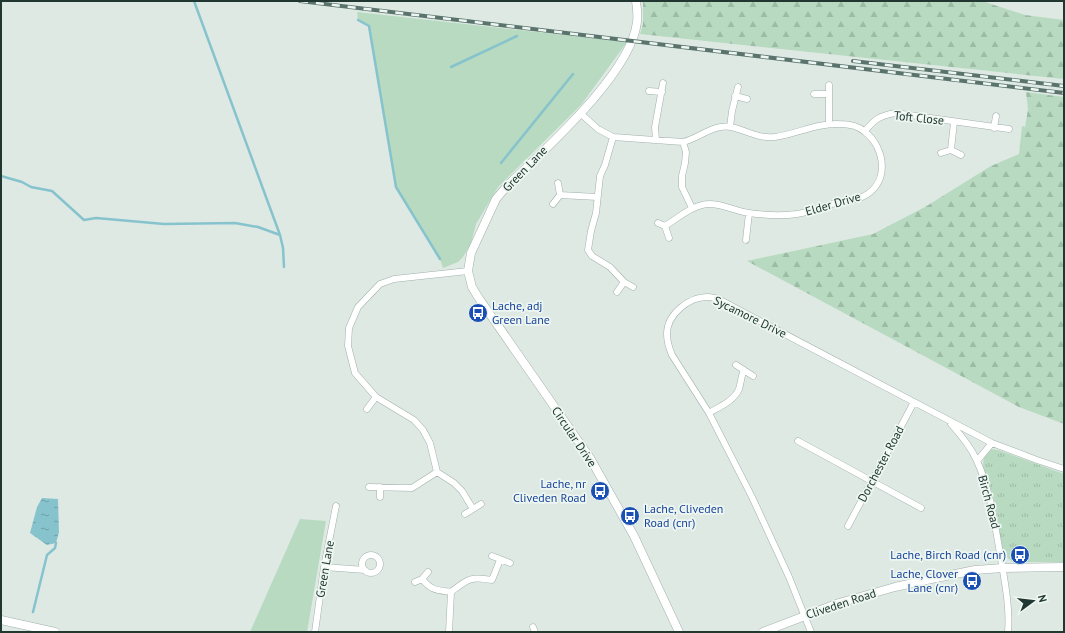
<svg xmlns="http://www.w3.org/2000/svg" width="1065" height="633" viewBox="0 0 1065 633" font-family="'PT Sans',sans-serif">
  <defs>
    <pattern id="forest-firs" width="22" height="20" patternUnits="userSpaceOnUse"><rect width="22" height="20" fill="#b7dac0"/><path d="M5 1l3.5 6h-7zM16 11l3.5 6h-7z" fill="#9dbca5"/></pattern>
    <pattern id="park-tufts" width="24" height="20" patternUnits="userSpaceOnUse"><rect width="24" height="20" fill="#b7dac0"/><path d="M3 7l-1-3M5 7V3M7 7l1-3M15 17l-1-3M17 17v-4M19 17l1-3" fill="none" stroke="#9dbca5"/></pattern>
    <pattern id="water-ripples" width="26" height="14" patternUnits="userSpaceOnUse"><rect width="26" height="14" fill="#86c3cd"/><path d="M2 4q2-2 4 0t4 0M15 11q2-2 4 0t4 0" fill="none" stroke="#6d9fa7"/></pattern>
  </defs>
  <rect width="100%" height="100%" fill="#dee9e4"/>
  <!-- grass -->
  <path fill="#b7dac0" d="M357,12L627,42L581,105L498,187L476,224L471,243L463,257L458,262L443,268L440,259L396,187L369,26L358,20Z
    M300,519L326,521L307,632H250Z"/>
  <!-- forest -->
  <path fill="url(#forest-firs)" d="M643,1H982L1025,15L1064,20V79L640,34L643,24Z
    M1026,92L1064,97V424L1019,407L747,261L873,234L925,207L991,166L1019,154L1022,126L1025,127L1028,109Z"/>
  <!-- park -->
  <path fill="url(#park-tufts)" d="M989,449L998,450L1064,474V562H1013L1005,556L1001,545L998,519L993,496L983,466L984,456Z"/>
  <!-- water -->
  <path fill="url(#water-ripples)" d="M42,498L58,499L59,532L56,543L47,545L30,533L37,507Z"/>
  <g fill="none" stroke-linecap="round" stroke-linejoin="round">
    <!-- stream -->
    <path stroke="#86c3cd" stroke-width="2.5" d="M194,1L280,235
      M358,20L369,26L396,187L440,259
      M451,67L517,36
      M501,163L573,74
      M1,176L22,182L31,187L52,191L84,220L96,218L164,224L235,223L258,227L280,235L283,248L284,267
      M33,612L47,555L55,548L56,543"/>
    <defs>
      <path id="minor" d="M649,91L662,92
        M814,94H829
        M735,96L747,99
        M580,113L598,129L613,137L683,142C700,138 712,124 731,127C746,130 758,139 775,137C797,134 817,123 839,124C848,124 859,126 865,132C886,148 890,185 862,197C854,200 844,201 835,203C823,207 810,212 797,214C782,216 764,215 749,213C734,211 717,201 702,205C688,208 677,219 665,226
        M954,122L951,150L961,155
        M829,124V85
        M730,127L732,111L738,87
        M994,128L996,116
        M865,131C875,119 879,116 895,113L1009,129
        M613,137L605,165L600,176L596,213L591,231L588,250L592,256L610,267L624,282L633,287
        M656,140L655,127L663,83
        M683,142L686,152L685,163L682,176V187L692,208
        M941,153L951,150
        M558,183L560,195
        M553,204L560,195L597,197
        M658,223L665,226L669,238
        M746,240L749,213
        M468,271L394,279L380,284L358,307L349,328L348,346L355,373L376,397L414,420L423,430L430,443L437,472L454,483L462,491L473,509
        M617,292L624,282
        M736,365L753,376
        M367,409L376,397
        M709,413C719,407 734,401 739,389C741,383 741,376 744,370
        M951,424C961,435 971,447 977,461C991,492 995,526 1001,559C1005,583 1010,608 1008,632
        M798,441L921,508
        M977,461L992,443
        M369,487L412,488L437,472
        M380,497V487
        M465,514L481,504
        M848,526L914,402
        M362 564a9 9 0 1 1 18 0a9 9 0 1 1-18 0Z
        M492,556L510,563
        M324,567L365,570
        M422,579L428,572
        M415,582L422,579C432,591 437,590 451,592L449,632
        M451,592C468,579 470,576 492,580L500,560
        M533,627L535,632
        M315,632L324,567L336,506
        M811,632L789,577L752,497L709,413L672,355C669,348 667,342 667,334C667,314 689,297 707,297C712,297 718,299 722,301L992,443L1037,460L1064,469"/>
      <path id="tertiary" d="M636,1C637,8 638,15 637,22C631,74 544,150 507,186L496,199L471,253L468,271L472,287L478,297L590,458L634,536L679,632
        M1,620L55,632
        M763,632L839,603L895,587L936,578L975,570L1003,568L1064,567"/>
    </defs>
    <!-- minor casing -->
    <use href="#minor" stroke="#a1b0ab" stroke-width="7"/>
    <!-- tertiary casing -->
    <use href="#tertiary" stroke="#a1b0ab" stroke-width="9"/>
    <!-- minor -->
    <use href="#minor" stroke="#fff" stroke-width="6"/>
    <!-- tertiary -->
    <use href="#tertiary" stroke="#fff" stroke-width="8"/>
    <defs>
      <path id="rail" d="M300,1L1064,93
        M853,61L1064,86"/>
    </defs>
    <!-- rail casing -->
    <use href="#rail" stroke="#5a746d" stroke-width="4"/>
    <!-- rail -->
    <use href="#rail" stroke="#eef6f2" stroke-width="2.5" stroke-dasharray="8" stroke-linecap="butt"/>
  </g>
  <!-- icons -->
  <defs>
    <symbol id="bus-disc" viewBox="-11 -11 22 22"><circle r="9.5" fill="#1a4fb4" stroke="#eef6f2"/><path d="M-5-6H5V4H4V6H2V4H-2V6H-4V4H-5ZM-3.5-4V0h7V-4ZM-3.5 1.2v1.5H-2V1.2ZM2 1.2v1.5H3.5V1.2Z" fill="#fff"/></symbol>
  </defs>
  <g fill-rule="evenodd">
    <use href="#bus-disc" x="467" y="302" width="22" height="22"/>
    <use href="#bus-disc" x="589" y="480" width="22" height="22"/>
    <use href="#bus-disc" x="619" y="505" width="22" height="22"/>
    <use href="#bus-disc" x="1009" y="544" width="22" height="22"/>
    <use href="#bus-disc" x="961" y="570" width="22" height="22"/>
  </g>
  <g text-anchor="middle" stroke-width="3.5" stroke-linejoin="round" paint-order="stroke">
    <!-- street labels -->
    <g font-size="12" fill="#203831" stroke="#eef6f2">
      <text transform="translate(919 118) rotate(6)" y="4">Toft Close</text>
      <text transform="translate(525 169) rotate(-46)" y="4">Green Lane</text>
      <text transform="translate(833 204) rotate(-16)" y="4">Elder Drive</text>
      <text transform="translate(750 317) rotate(26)" y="4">Sycamore Drive</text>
      <text transform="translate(574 437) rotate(56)" y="4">Circular Drive</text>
      <text transform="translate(881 464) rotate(-62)" y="4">Dorchester Road</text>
      <text transform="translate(989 502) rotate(75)" y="4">Birch Road</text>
      <text transform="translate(325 569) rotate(-80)" y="4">Green Lane</text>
      <text transform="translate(841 604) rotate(-18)" y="4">Cliveden Road</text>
    </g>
    <!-- transit labels -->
    <g font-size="12" fill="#164399" stroke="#eef6f2" text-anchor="end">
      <text x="492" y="310" text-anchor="start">Lache, adj<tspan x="492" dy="14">Green Lane</tspan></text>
      <text x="586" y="488">Lache, nr<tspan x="586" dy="14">Cliveden Road</tspan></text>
      <text x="644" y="513" text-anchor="start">Lache, Cliveden<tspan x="644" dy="14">Road (cnr)</tspan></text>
      <text x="1006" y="559">Lache, Birch Road (cnr)</text>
      <text x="958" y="578">Lache, Clover<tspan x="958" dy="14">Lane (cnr)</tspan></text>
    </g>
  </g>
  <!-- border -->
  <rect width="1065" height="633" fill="none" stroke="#203831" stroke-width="4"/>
  <!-- north arrow -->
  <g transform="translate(1033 601) rotate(75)" stroke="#eef6f2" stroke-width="3" paint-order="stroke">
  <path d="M0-3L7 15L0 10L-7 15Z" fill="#203831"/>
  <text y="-6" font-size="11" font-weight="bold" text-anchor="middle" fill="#203831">N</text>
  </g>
</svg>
